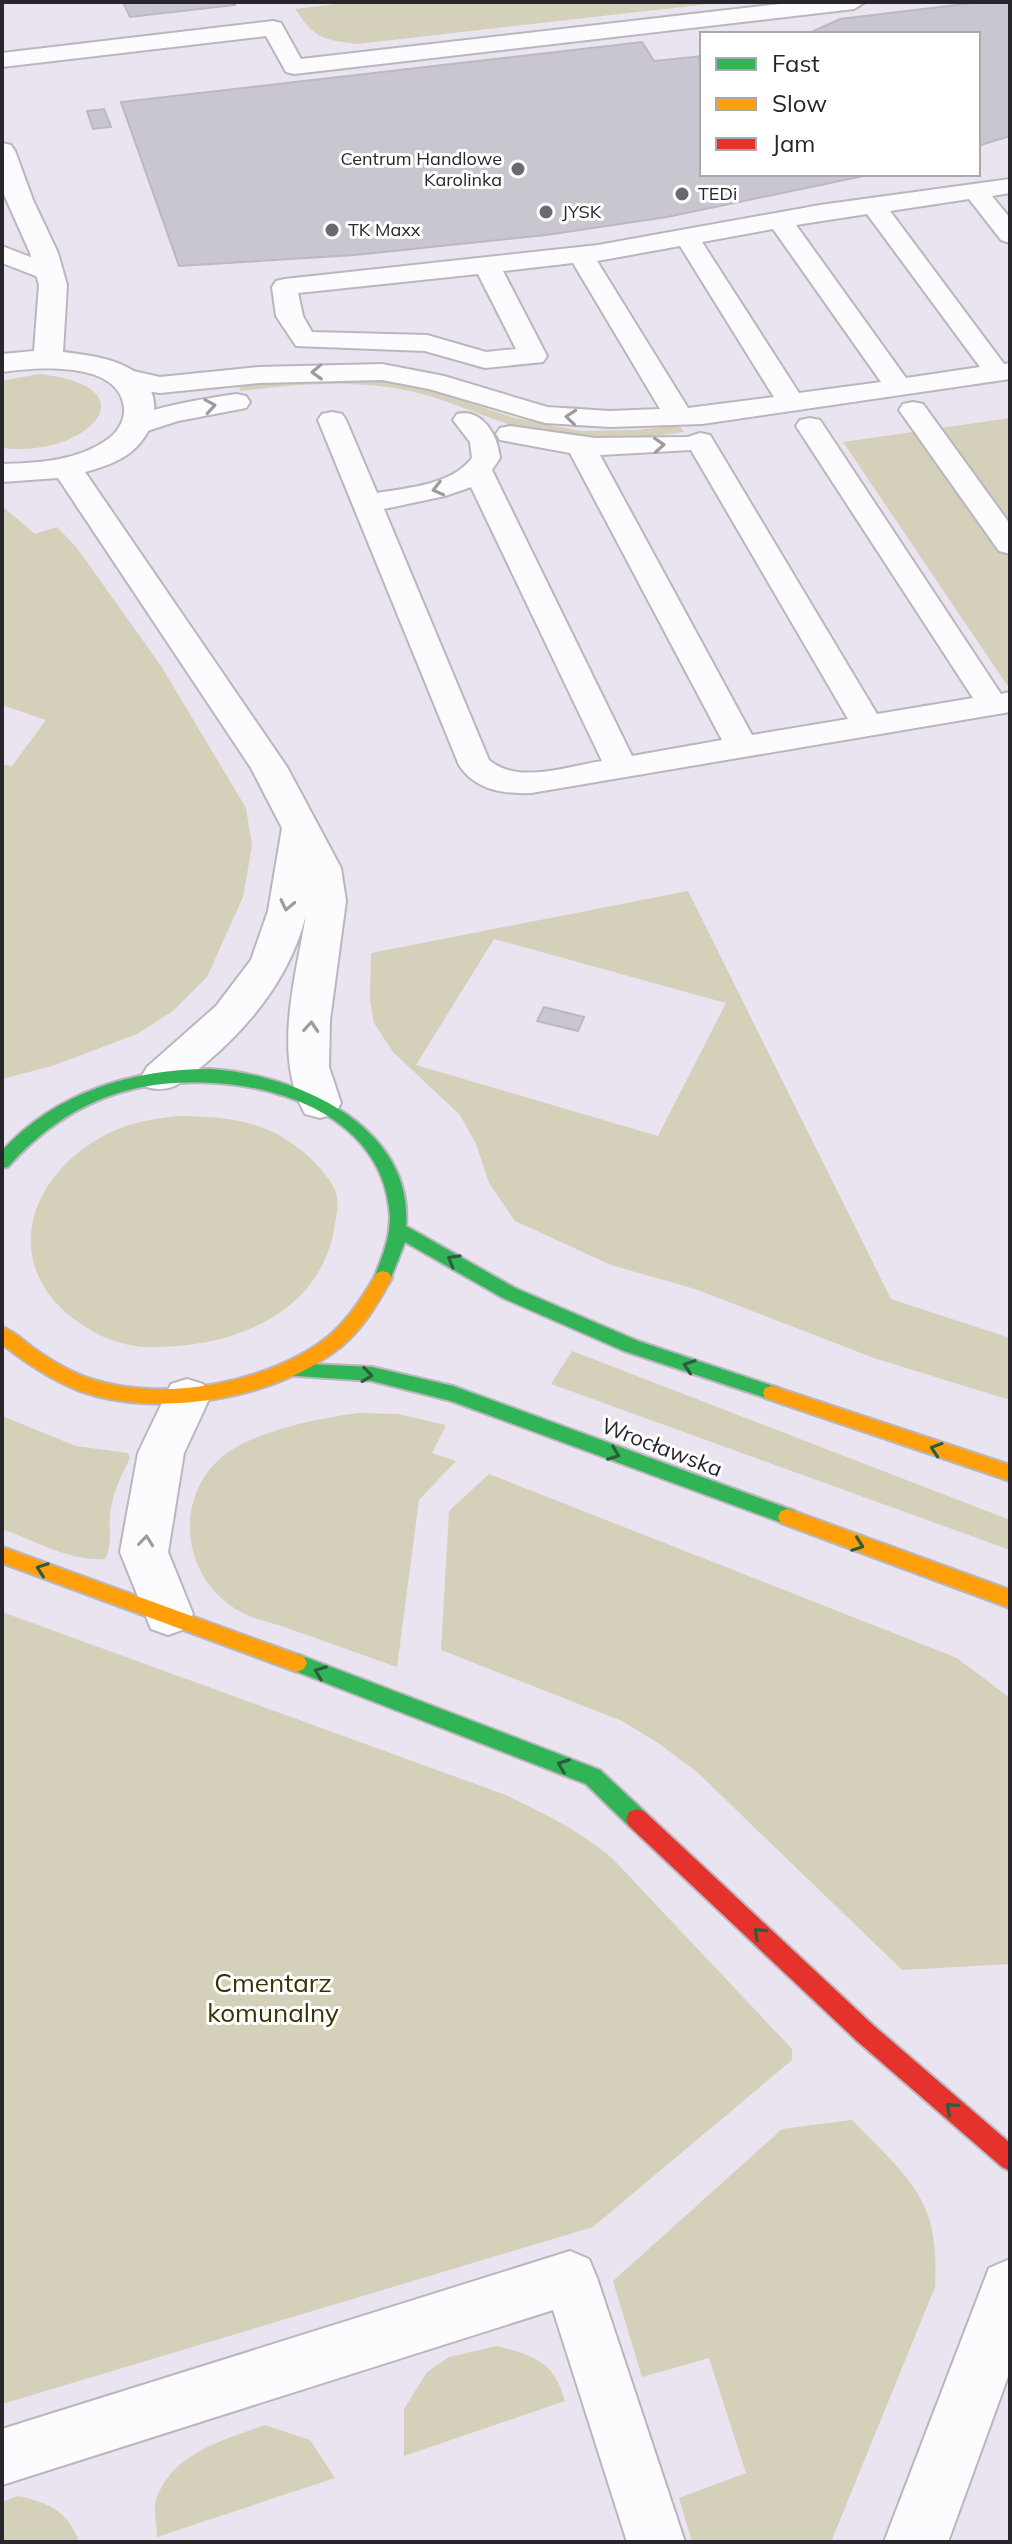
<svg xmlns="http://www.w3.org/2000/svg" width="1012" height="2544" viewBox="0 0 1012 2544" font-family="Mulish,sans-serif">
  <rect width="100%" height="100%" fill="#e9e4ef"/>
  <!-- green -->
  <path fill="#d5d0b9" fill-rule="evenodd" d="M353,2H726L357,44C321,39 316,39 295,9Z
    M39,374C157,387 85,459 2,448V381Z
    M335,376L412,384L515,418L581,431L637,430L679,425L684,432C627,440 570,442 514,426C479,415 446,399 410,391C355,379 296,384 241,391L238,385Z
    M1010,418V685H1007L843,442Z
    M2,506L35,534L57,527L77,548L161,666L246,808L252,845L243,897L207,977L173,1011L137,1034L52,1066L2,1079V764L12,766L46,720L2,705Z
    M688,891L891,1299L1010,1338V1400L874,1358L695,1289L611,1265L515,1221L489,1183L476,1144L460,1115L393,1052L374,1023L370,1001L371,953ZM494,939L726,1003L658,1136L416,1065Z
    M177,1116C232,1116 275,1122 315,1163C322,1170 333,1183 336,1193C340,1206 335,1222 333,1235C314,1319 225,1349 147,1347C116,1346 89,1332 65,1312C0,1252 35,1171 107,1134C128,1123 153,1119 177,1116Z
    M572,1351L1010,1520V1550L551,1384Z
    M359,1413L398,1414L446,1425L432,1453L456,1461L419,1500L397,1667C360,1654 324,1641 287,1628C273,1623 255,1620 241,1612C172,1574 172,1475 246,1442C281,1426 321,1418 359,1413Z
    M2,1416L76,1446L128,1453L130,1458C122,1474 114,1490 111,1508C107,1526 114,1544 105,1559C71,1562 33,1540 2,1529Z
    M489,1474L957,1658L1010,1698V1964L902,1970L697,1772L658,1743L622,1721L441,1650L449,1511Z
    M2,1612L503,1794C542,1812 578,1830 612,1858L792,2049V2060L593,2227L2,2404Z
    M852,2120C877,2147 915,2178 927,2213C936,2237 936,2262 935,2287L831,2542H692L679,2498L746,2473L709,2358L642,2377L613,2281L782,2129Z
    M497,2346C534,2356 553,2360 565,2401L404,2456V2409L427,2372L449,2357Z
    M265,2425L310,2440L335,2478L157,2537C157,2527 153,2510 156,2500C171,2453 224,2440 265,2425Z
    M18,2496C48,2502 69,2512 79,2542H2V2502Z"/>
  <!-- building -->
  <path fill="#cac6cf" stroke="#bcb8c0" stroke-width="2" d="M123,2H234L235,5L130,17Z
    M982,2H1010V136L978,146V34H807L840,19Z
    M642,42L654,61L702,56V174H873L667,217L546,235L355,255L179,266L121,102Z
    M104,109L111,127L93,129L87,111Z
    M544,1007L584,1017L578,1031L537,1021Z"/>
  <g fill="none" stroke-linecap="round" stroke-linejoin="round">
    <defs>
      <path id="lane" d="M797,2H865L854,9L294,74L286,72L266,36L2,67V53L273,21L281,23L301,59Z
        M1010,179V193L992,196L1010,218V243L1001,240L969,199L890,211L1004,364L1010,363V379L702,424L610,427L545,423L429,389L382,380L259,383L160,393L130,389L110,382L106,376L110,370L120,368L160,377L259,367L382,364L444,376L547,407L610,411L660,409L573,263L503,271L547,356L543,362L485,368L425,351L296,346L276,316L272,287L276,281L285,279L598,245L820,205ZM867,214L980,367L906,378L796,225ZM773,229L881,382L799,393L702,242ZM680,246L772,394L774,397L688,408L597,261ZM478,274L516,349L486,352L427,335L312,332L303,316L298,293Z
        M2,246L59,268L63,273L59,278H41L2,263Z
        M236,394L246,396L250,402L246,408L178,421L135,435L125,433L121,427C134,408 212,398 236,394Z
        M913,402L923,404L1010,524V554L999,551L899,410L903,404Z
        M332,412L342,414L346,420L377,493C407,488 452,485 472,458L470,442L453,420L457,414C483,408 498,436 500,458L492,470L632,756L722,740L570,453L500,440L496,434L500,428L510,426L595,438L688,437L700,433L710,435L877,714L973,698L796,426L800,420L810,418L820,420L1001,694L1010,692V712L531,793C503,794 475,790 459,765L318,420L322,414ZM691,450L848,719L752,735L600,455ZM471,487L602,761C568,766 518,785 489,760L384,509L445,496Z
        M570,2251L589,2259L597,2278L685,2542H627L553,2310L2,2485V2429Z"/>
      <path id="street" d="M2,143L11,145L15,151L33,200L58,253L67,285L63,352C87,355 115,358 135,372C165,393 157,431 131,452C118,462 101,468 85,472L287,767L341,868L346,901L330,1020L329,1067L341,1103L335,1114L320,1118L305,1114C272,1055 296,977 306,915C291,975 252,1024 206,1063C186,1079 172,1095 147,1087L141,1077L147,1067L216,1006L251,960L268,911L282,828L251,768L58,478L2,482V464C38,463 78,461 108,439C118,432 125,420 124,408C120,360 36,367 2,372V354L34,351L39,285L30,253L2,190Z
        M187,1379L203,1384L210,1397L184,1453L168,1552L193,1614L185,1629L168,1635L151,1629L120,1552L138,1453L171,1384Z
        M1010,2259V2371L948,2542H884L989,2268Z"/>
      <path id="fast" d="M210,1069C294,1074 414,1125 406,1226L515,1288L638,1341L779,1388L781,1393L779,1398L772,1400L624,1351L503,1298L405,1242L389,1283H377L374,1278C383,1255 393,1232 389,1207C375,1091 211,1064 118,1093C74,1107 39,1132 8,1167L2,1168V1151C56,1092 133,1069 210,1069Z
        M289,1363L372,1367L453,1386L795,1511L798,1517L795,1523L788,1525L451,1401L372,1381L282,1375L280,1370L282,1365Z
        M297,1654L600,1770L645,1812L648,1819L645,1826L637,1829L629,1826L586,1784L290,1669L287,1663L290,1657Z"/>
      <path id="slow" d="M383,1271L389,1273L392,1278L389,1283C376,1306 363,1328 342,1346C277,1399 159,1419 80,1391C51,1380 26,1363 2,1344V1327C13,1331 23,1340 32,1347C50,1360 70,1372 91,1379C162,1403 271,1383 329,1336C350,1318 363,1296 377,1273Z
        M772,1386L1010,1465V1481L765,1398L763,1393L765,1388Z
        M788,1509L1010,1590V1608L781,1523L778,1517L781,1511Z
        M2,1547L304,1657L307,1663L304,1669L297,1672L2,1563Z"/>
      <path id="jam" d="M637,1809L645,1812L873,2025L1010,2143V2171L1002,2167L857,2041L629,1826L626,1819L629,1812Z"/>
    </defs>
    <!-- lane casing -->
    <use href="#lane" stroke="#bab6be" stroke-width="4"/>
    <!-- street casing -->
    <use href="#street" stroke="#bab6be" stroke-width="4"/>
    <!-- fast casing -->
    <use href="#fast" stroke="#bab6be" stroke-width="4"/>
    <!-- slow casing -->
    <use href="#slow" stroke="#bab6be" stroke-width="4"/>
    <!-- jam casing -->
    <use href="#jam" stroke="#bab6be" stroke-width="4"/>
    <!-- lane -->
    <use href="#lane" fill="#fcfbfd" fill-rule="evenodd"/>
    <!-- street -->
    <use href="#street" fill="#fcfbfd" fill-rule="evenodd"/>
    <!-- fast -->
    <use href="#fast" fill="#30b455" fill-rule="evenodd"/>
    <!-- slow -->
    <use href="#slow" fill="#ff9f0a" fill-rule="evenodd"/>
    <!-- jam -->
    <use href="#jam" fill="#e5322d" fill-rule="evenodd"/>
  </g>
  <!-- one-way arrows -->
  <defs><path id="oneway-chevron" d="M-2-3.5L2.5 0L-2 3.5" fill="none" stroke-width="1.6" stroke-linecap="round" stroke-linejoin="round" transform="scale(2)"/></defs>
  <g stroke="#9d9b9f">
    <use href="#oneway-chevron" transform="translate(317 372) rotate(178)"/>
    <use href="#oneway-chevron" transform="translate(210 406) rotate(-9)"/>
    <use href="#oneway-chevron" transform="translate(571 417) rotate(-175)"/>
    <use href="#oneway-chevron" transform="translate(659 445) rotate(-4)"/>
    <use href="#oneway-chevron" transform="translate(438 489) rotate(166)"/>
    <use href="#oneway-chevron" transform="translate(287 905) rotate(102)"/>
    <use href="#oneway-chevron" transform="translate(311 1027) rotate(-86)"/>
    <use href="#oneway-chevron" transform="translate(146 1541) rotate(-84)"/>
  </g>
  <g stroke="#2b5e3c">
    <use href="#oneway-chevron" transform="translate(453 1260) rotate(-150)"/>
    <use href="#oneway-chevron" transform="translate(689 1366) rotate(-161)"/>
    <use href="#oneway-chevron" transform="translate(367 1375) rotate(7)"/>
    <use href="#oneway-chevron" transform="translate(936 1449) rotate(-162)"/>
    <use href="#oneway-chevron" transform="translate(614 1454) rotate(21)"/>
    <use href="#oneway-chevron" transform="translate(858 1545) rotate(20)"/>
    <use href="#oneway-chevron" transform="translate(42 1569) rotate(-160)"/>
    <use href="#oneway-chevron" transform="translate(320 1672) rotate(-159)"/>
    <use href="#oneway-chevron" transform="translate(563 1765) rotate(-159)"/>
    <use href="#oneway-chevron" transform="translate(759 1933) rotate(-137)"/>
    <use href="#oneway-chevron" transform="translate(951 2108) rotate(-139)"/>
  </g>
  <!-- markers -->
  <g fill="#6c6870" stroke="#fff" stroke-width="3">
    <circle cx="518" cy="169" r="8"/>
    <circle cx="682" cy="194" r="8"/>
    <circle cx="546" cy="212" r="8"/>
    <circle cx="332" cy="230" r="8"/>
  </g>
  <g text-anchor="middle" stroke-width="6" stroke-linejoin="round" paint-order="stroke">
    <!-- far-poi labels -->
    <g font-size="18" fill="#28252c" stroke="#fff" text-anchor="start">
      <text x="502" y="165" text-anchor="end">Centrum Handlowe<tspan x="502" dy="21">Karolinka</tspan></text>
      <text x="698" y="200">TEDi</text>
      <text x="562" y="218">JYSK</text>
      <text x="348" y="236">TK Maxx</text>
    </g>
    <!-- street labels -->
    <g font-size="22" fill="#28252c" stroke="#fff">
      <text transform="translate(662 1447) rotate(21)" y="8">Wrocławska</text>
    </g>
    <!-- near-park labels -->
    <g font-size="26" fill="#373200" stroke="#fff">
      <text x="273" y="1992">Cmentarz<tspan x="273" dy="30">komunalny</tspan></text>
    </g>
  </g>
  <!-- border -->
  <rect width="1012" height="2544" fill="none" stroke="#28252c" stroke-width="8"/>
  <!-- legend -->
  <rect x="700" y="32" width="280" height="144" fill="#ffffff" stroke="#a9a8ab" stroke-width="2"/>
  <rect x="716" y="58" width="40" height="12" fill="#30b455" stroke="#a9a8ab" stroke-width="2"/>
  <text x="772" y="72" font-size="24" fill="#28252c">Fast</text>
  <rect x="716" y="98" width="40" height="12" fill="#ff9f0a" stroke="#a9a8ab" stroke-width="2"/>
  <text x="772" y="112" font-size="24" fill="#28252c">Slow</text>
  <rect x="716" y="138" width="40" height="12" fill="#e5322d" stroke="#a9a8ab" stroke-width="2"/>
  <text x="772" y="152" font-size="24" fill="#28252c">Jam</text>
</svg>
